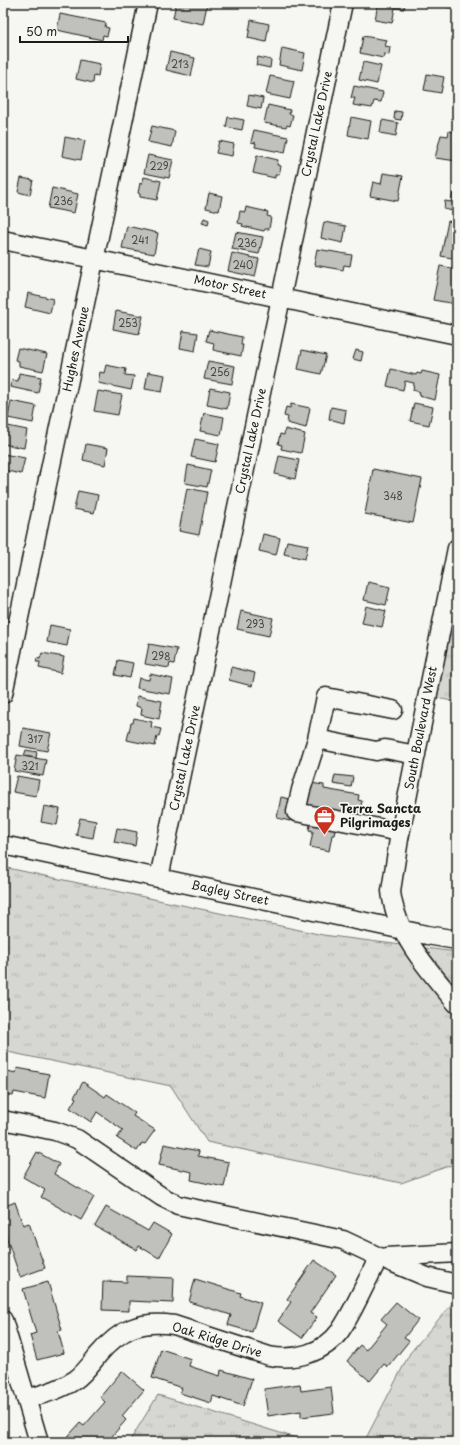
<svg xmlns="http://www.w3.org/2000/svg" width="460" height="1445" viewBox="0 0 460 1445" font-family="'Playpen Sans',sans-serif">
  <defs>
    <pattern id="grass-tufts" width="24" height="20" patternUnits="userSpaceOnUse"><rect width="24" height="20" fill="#d6d6d2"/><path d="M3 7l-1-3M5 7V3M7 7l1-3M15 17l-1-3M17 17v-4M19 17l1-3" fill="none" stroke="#b7b7b4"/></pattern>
  </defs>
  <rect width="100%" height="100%" fill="#f6f6f2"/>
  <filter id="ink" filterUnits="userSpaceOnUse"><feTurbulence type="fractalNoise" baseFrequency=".025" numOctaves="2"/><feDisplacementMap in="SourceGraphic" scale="8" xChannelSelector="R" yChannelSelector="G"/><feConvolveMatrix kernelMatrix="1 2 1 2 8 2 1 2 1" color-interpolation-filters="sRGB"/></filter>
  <g filter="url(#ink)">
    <!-- grass -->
    <path fill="url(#grass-tufts)" stroke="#797977" d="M457,597V702L437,698Z
      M3,867L323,935L457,952V1163L401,1183L207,1142L171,1086L3,1051Z
      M457,1295V1442H364L410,1353L455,1300Z
      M158,1395L309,1442H129Z"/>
    <!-- building -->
    <path fill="#c0c0bd" stroke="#1c1c1c" d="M176,3H198L207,5L203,24L173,18Z
      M378,3H405L404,9L395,8L392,23L375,20Z
      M447,3H453L452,8L446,7Z
      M60,14L106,23L105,27L109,28L107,36L103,35L102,40L57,30Z
      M251,20L269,24L266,42L248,38Z
      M363,36L387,40L385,46L390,47L389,55L384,54L383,58L360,53Z
      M282,48L305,53L302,70L279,65Z
      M170,52L195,58L191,76L166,70Z
      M258,57L271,60L270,68L256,65Z
      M80,60L100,64L98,76L94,75L93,83L76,79Z
      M363,62L381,66L377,84L359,80Z
      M427,74L444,77L441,93L424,90Z
      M270,76L294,81L290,99L266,94Z
      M354,86L383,92L381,102L374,101L372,108L353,105L355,98H351Z
      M249,95L263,98L261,109L247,106Z
      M268,105L290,110L289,114L293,115L290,126L287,125L286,127L264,123Z
      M395,111L402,112L401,120L394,119Z
      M228,117L244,120L242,130L226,127Z
      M351,117L371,121L368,139L348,135Z
      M382,120L398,123L396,136L380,133Z
      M152,126L175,131L172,147L148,142Z
      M254,130L288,137L285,153L255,147L256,143L251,142Z
      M449,131L457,132V161L435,158L441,135L448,136Z
      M65,137L85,141L81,160L62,156Z
      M219,141L234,144L232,156L216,153Z
      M148,155L173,160L169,178L144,173Z
      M257,155L278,160L277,165L281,166L279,175H275V178L253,173Z
      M383,173L403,176L398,201L370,196L373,182L381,184Z
      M144,177L161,181L157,200L140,197V194L138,193L140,183L142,184Z
      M21,178L33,180L30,195L18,192Z
      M52,188L78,194L74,213L48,208Z
      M209,193L222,196L219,211L206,208Z
      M453,193L457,194V212L444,209L445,201L451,202Z
      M246,207L268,212L267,216L271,217L269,229H265L264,231L242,226L243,224L238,223L240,211L245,212Z
      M204,218L209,220L208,225L202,223Z
      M448,221L457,223V259L441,256Z
      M324,222L346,226L343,243L321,238Z
      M127,226L158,233L154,254L122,248Z
      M236,232L263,237L259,254L232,249Z
      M199,249L211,252L208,267L195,265Z
      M317,249L352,255L350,266L344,265L343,270L314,265Z
      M232,253L259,259L255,277L228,271Z
      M440,266L457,269L456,304L433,300Z
      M28,293L53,299L50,313L25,307Z
      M116,311L143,316L139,334L113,329Z
      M209,330L242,337L241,345H243L241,356L213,350L214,343L206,341Z
      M183,331L198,333L195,351L180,348Z
      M18,348L47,354L43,371L19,366V361L15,360Z
      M302,350L326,355L321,374L298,369Z
      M356,350L363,352L361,361L353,359Z
      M208,361L235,366L232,384L204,379Z
      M106,365L126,369L125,375L134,376L131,390L98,383L100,372L104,373Z
      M391,369L416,375L417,373L421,374L422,371L440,375L435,400L419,396L420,392L413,390L414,383L405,381L403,390L387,386Z
      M148,372L165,375L162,392L145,389Z
      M19,373L41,377L38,393L10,387L12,380L18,381Z
      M210,388L230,392L227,409L207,405Z
      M98,391L122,395L118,415L94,411Z
      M11,401L36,406L33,423L8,418Z
      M414,403L433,407L429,425L410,421Z
      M291,404L310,408L306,428L287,423L288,417L284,416L286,407L290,408Z
      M331,407L346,410L344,423L329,419Z
      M204,413L224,417L221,435L200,431Z
      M3,425L27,430L24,448L3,444Z
      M285,429L305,434L301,453L281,449L282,445L278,444L280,434L284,435Z
      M195,439L219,444L215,462L191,457Z
      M86,444L108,448L105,465L83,460Z
      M3,454L25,458L21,474L3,470Z
      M279,456L299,460L295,479L275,474Z
      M188,465L211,470L207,487L185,483Z
      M373,469L422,479L413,523L365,514Z
      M187,488L207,492L199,535L179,531Z
      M78,491L98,495L94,513L74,509Z
      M263,534L280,538L276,555L259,551Z
      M287,541L308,545L305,559L284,554Z
      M368,582L390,587L386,605L364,600Z
      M366,606L386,611L382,627L362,623Z
      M241,611L273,618L269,636L237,629Z
      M50,625L70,629L67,646L47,642Z
      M149,644L177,649L174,664L170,663L169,668L145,664Z
      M42,653L64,657L61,673L39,668L40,662H36L37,658L40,659Z
      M118,660L133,663L130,678L115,675Z
      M231,667L255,673L252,686L229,680Z
      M150,674L173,679L170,694L137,688L139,678L149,680Z
      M137,696L162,701L159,719L141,715L142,708L136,706Z
      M134,718L152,722L151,727L161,729L159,736H157L155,746L127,740L131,723H133Z
      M23,728L51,733L47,751L20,746Z
      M26,750L37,752L36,758L24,756Z
      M17,755L46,760L43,776L14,771Z
      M335,775L353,777L351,787L333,784Z
      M17,776L39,780L36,796L13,792Z
      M310,783L324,785V789L359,795L358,800L362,801L360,811H356L355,815L302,808Z
      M281,797L294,800L290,821L277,818Z
      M44,806L60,809L57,825L41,822Z
      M80,818L96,821L93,838L76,835Z
      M311,819L336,824L334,835H332L329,851L310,847L313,831L309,830Z
      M117,828L137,832L135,846L114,842Z
      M17,1068L49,1074L45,1098L14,1092L13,1096L3,1094V1070L16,1073Z
      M83,1082L105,1097L107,1094L135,1113L133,1116L155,1130L145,1144L142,1143L137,1151L117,1138L123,1130L97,1112L91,1122L70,1108L76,1098L74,1097Z
      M164,1144L199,1151L198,1156L229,1162L224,1187L191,1180L192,1172L159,1165Z
      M37,1152L59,1164L54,1174L94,1197L81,1220L41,1197L45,1190L23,1177Z
      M15,1202L23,1225L29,1223L45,1268L20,1277L5,1233L3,1234V1207Z
      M106,1207L148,1231L153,1223L172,1234L159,1258L139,1246L137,1250L95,1226Z
      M314,1260L336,1275L310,1313L317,1317L302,1338L278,1321L291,1302L287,1299Z
      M127,1276L174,1278L173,1303L129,1301V1311L102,1310L103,1281L127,1282Z
      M195,1279L241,1293L240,1296L261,1303L252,1332L228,1325L231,1315L189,1302Z
      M48,1282L62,1330L58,1331L64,1353L37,1360L30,1335L36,1333L23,1289Z
      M396,1302L418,1320L404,1338L409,1341L388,1367L384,1364L370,1381L347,1361L360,1345L366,1350L387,1324L381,1319Z
      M161,1349L191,1359L189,1366L220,1376L221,1370L252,1379L243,1406L213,1396L211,1403L180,1393L182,1388L152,1378Z
      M122,1371L144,1390L122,1416L126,1420L107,1442H102L100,1440L99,1442H63L80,1423L84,1426L105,1402L100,1397Z
      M300,1384L301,1391L331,1387L334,1413L301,1417V1411L268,1416L264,1389Z"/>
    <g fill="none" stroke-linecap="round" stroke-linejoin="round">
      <defs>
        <path id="minor" d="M3,240L457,335
          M457,548L399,839L391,891C395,934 431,973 457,1004
          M3,694L148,3
          M393,710L326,697L317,739L301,790L296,812L400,832
          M317,739L376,751L385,749L416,755
          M3,845L427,935L457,940
          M159,878L343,3
          M3,1120L55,1131L77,1139L162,1197L178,1205L196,1209L343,1240L379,1257L427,1277L457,1284
          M386,1257L457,1253
          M3,1320L39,1442
          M26,1399C43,1394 60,1390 75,1380C84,1374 91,1364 98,1355C120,1329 140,1320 174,1325L269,1356C295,1361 324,1353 340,1331C347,1321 353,1309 358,1299C365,1285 372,1271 379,1257"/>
      </defs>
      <!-- minor casing -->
      <use href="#minor" stroke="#1c1c1c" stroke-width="21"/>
      <!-- minor -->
      <use href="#minor" stroke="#f6f6f2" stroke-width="18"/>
    </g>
  </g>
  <!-- icons -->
  <defs>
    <symbol id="office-pin" viewBox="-11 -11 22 30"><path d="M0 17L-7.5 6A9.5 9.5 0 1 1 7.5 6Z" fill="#c8321e" stroke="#f6f6f2"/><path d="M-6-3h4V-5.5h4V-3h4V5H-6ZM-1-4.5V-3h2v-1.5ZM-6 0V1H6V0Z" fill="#fff"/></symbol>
  </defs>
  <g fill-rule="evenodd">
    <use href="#office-pin" x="312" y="804" width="25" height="34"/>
  </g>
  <g text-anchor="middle" stroke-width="3.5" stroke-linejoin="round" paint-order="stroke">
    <!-- number labels -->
    <g font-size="10" fill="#454544">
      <text x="180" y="68">213</text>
      <text x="159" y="170">229</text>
      <text x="63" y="205">236</text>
      <text x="140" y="244">241</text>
      <text x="247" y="247">236</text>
      <text x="243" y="269">240</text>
      <text x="128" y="327">253</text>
      <text x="220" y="376">256</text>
      <text x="393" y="500">348</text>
      <text x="255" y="628">293</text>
      <text x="161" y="660">298</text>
      <text x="35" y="743">317</text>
      <text x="30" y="770">321</text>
    </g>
    <!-- street labels -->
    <g font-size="12" fill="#1c1c1c" stroke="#f6f6f2">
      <text transform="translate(317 124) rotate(-78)" y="4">Crystal Lake Drive</text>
      <text transform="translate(230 287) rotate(12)" y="4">Motor Street</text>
      <text transform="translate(76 349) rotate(-78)" y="4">Hughes Avenue</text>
      <text transform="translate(251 441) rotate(-78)" y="4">Crystal Lake Drive</text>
      <text transform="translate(421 728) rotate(-79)" y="4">South Boulevard West</text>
      <text transform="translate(185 758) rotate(-78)" y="4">Crystal Lake Drive</text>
      <text transform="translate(230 893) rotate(12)" y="4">Bagley Street</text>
      <text transform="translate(217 1340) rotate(17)" y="4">Oak Ridge Drive</text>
    </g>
    <!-- poi labels -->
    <g font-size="12" font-weight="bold" fill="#1c1c1c" stroke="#f6f6f2" text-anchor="start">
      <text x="340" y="813">Terra Sancta<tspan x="340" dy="14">Pilgrimages</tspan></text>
    </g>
  </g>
  <!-- margin -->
  <rect width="460" height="1445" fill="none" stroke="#f6f6f2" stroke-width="16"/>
  <rect x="8" y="8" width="444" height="1429" fill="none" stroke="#1c1c1c" stroke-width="1.5" filter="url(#ink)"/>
  <!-- scale -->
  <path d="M20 36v6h108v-6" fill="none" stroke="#1c1c1c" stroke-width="2"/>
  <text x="26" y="36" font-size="12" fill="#1c1c1c" stroke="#f6f6f2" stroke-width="3" paint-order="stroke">50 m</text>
</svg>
